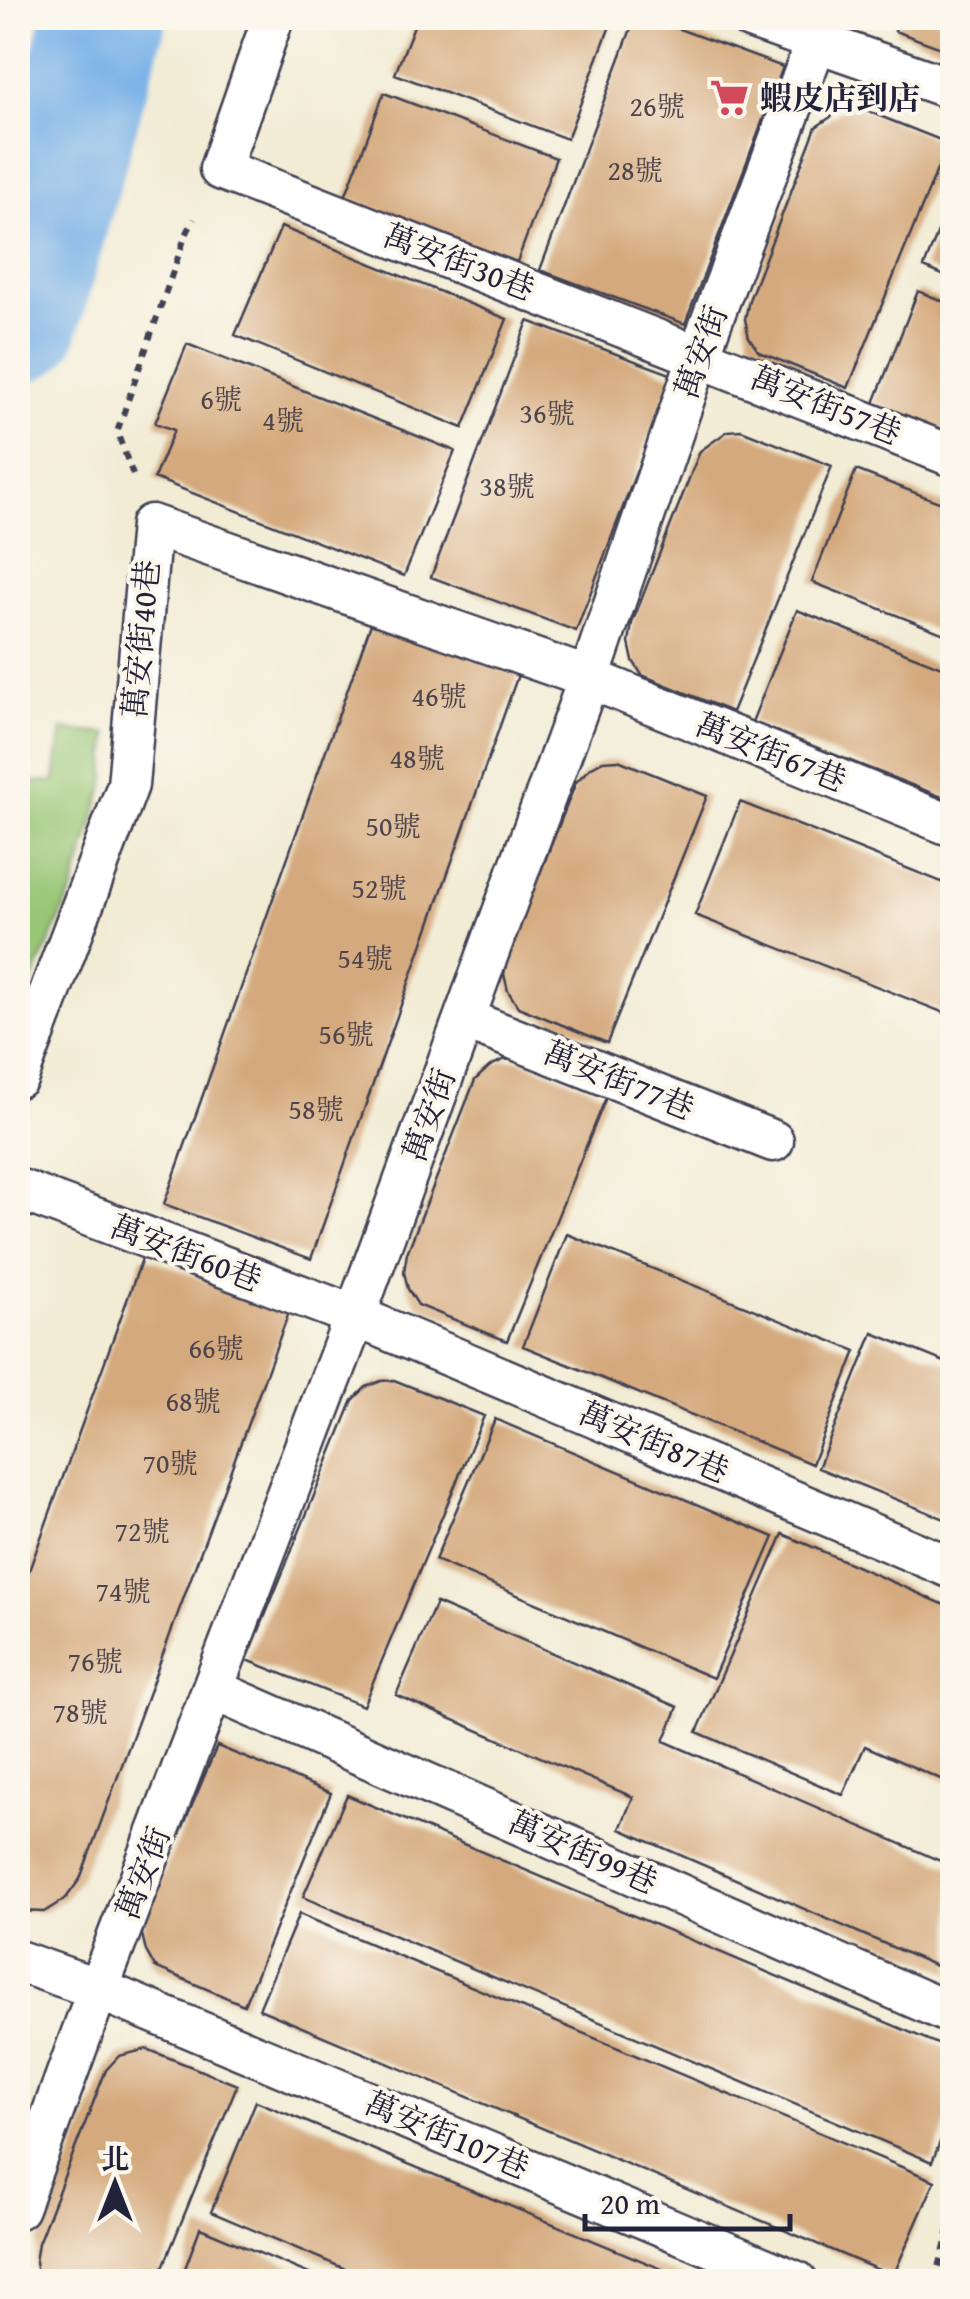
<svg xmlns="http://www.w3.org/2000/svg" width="970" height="2299" viewBox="0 0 970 2299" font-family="'Gentium Book Plus','Noto Serif TC',serif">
  <rect width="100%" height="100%" fill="#fbf7ec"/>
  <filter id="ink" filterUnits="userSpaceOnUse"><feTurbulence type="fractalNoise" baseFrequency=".01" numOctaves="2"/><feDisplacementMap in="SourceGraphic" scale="20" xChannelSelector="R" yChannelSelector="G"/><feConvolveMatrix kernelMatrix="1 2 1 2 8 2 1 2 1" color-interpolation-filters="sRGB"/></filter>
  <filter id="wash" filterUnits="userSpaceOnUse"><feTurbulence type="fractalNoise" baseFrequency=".0048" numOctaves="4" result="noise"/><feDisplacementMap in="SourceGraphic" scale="40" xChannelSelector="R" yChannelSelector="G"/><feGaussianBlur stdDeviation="2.25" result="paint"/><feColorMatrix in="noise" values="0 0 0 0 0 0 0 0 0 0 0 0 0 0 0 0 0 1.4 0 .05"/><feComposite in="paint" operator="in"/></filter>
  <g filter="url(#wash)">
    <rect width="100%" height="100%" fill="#f2ecd5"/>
    <!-- green -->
    <path fill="#97c675" stroke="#5c7458" stroke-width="2.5" d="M62,730L108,734L105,783L72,892L18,1012V783L55,781Z"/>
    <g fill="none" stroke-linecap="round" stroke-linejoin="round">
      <!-- river -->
      <path stroke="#78b1e8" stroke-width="122" d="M18,322L105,18"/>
    </g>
    <g id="blocks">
      <!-- building -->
      <path fill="#d4a97d" d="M417,18H613L567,139L395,74Z
        M635,18H649L783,67L685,324L540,270Z
        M900,18H952V52L895,31Z
        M384,93L556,158L517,262L345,197Z
        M857,107L948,143L848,388L759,352L749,338L745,319L749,300L816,127L844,108Z
        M952,197V279L924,267Z
        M281,227L507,319L463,428L235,335Z
        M918,291L952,305V434L874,403Z
        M528,321L673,375L576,631L431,577Z
        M187,344L455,451L404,576L154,478L174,430L155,423Z
        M741,430L832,466L732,712L642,675L633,661L629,643L632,623L700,451L728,431Z
        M856,470L952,507V637L812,582Z
        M797,610L952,671V801L752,722Z
        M372,621L518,675L311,1259L164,1204Z
        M618,760L707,796L607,1043L518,1007L508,991L504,974L508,955L576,782L590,768L603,761Z
        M740,802L952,886V1016L695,915Z
        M517,1059L607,1095L507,1341L418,1305L408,1289L404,1272L407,1253L475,1080L490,1066L503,1060Z
        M567,1234L856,1351L812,1464L523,1346Z
        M143,1256L289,1312L80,1879L66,1898L44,1912L18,1911V1601Z
        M873,1333L952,1365V1522L818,1468Z
        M394,1380L484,1416L363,1706L247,1660L353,1400L366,1387L381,1381Z
        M495,1419L774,1537L713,1678L435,1560Z
        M783,1534L952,1608V1784L865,1746L843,1795L697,1732Z
        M436,1603L678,1707L664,1741L952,1866V1973L620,1829L633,1797L396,1695Z
        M217,1746L331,1793L244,2005L155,1967L146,1951L142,1934L146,1915Z
        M347,1795L952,2050V2112L932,2162L303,1897Z
        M299,1914L935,2181L893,2276L259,2009Z
        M147,2049L237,2085L157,2282H39L35,2262L38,2243L106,2070L119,2056Z
        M256,2101L691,2281V2282H376L211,2212Z
        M200,2228L326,2281V2282H180Z"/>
    </g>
  </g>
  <g filter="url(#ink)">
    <use href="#blocks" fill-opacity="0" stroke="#414052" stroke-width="2.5"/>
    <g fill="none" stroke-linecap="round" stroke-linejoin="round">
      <defs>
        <path id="lane" d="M273,18L220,169L952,456
          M750,18L952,89
          M464,1019L773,1141
          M18,1077L128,785L151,525L589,678L952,826
          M18,1189L355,1316L952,1568
          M214,1690L952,2014
          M18,1961L98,1989L797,2282
          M18,2208L98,1989L355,1316L589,678L699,355L825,18"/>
      </defs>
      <!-- lane casing -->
      <use href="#lane" stroke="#414052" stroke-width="45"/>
      <!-- path -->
      <path stroke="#414052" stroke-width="6" stroke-dasharray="8 8" stroke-linecap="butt" d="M133,475L117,432L185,237L194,219
        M935,2282L952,2219"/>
      <!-- lane -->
      <use href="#lane" stroke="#fff" stroke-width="40"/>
    </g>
  </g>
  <!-- icons -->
  <defs>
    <symbol id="supermarket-bare" viewBox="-9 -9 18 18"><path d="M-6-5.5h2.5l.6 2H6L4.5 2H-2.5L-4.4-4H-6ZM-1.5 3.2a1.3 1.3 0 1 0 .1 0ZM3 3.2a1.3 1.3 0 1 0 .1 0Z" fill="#d1495b" stroke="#fbf7ec" stroke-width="2.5" paint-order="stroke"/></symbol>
  </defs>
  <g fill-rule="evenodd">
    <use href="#supermarket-bare" x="702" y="70" width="55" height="55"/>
  </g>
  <g text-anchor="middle" stroke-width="8" stroke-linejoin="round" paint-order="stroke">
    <!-- number labels -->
    <g font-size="28" fill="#4e444c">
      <text x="657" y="116">26號</text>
      <text x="635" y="180">28號</text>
      <text x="221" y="409">6號</text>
      <text x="547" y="423">36號</text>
      <text x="283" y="430">4號</text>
      <text x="507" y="496">38號</text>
      <text x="439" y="706">46號</text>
      <text x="417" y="768">48號</text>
      <text x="393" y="836">50號</text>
      <text x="379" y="898">52號</text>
      <text x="365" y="968">54號</text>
      <text x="346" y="1044">56號</text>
      <text x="316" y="1119">58號</text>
      <text x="216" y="1358">66號</text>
      <text x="193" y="1411">68號</text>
      <text x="170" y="1473">70號</text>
      <text x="142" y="1541">72號</text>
      <text x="123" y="1601">74號</text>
      <text x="95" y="1671">76號</text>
      <text x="80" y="1722">78號</text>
    </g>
    <!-- poi labels -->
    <g font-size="32" font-weight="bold" fill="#22223b" stroke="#fbf7ec" text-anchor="start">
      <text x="760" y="109">蝦皮店到店</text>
    </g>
    <!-- street labels -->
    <g font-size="32" fill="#22223b" stroke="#fbf7ec">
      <text transform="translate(459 262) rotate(21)" y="11">萬安街30巷</text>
      <text transform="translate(701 352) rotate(-70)" y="11">萬安街</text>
      <text transform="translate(826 405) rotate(22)" y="11">萬安街57巷</text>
      <text transform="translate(141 639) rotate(-85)" y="11">萬安街40巷</text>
      <text transform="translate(771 752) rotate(22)" y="11">萬安街67巷</text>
      <text transform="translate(619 1080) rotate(22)" y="11">萬安街77巷</text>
      <text transform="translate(429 1115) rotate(-70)" y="11">萬安街</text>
      <text transform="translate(186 1253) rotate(21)" y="11">萬安街60巷</text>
      <text transform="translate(654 1442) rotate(23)" y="11">萬安街87巷</text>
      <text transform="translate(583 1852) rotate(24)" y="11">萬安街99巷</text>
      <text transform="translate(143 1873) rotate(-69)" y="11">萬安街</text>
      <text transform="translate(447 2135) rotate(23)" y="11">萬安街107巷</text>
    </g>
  </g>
  <!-- margin -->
  <rect width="970" height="2299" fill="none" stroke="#fbf7ec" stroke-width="60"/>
  <!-- north arrow -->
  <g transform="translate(115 2184)" stroke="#fbf7ec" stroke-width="8" paint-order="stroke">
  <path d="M0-8L18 38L0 25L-18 38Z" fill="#22223b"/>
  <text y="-15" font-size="28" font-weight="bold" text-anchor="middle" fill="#22223b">北</text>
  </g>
  <!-- scale -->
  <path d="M585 2214v15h205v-15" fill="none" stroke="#22223b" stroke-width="5"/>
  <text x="600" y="2214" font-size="30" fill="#22223b" stroke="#fbf7ec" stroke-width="8" paint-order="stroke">20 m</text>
</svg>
